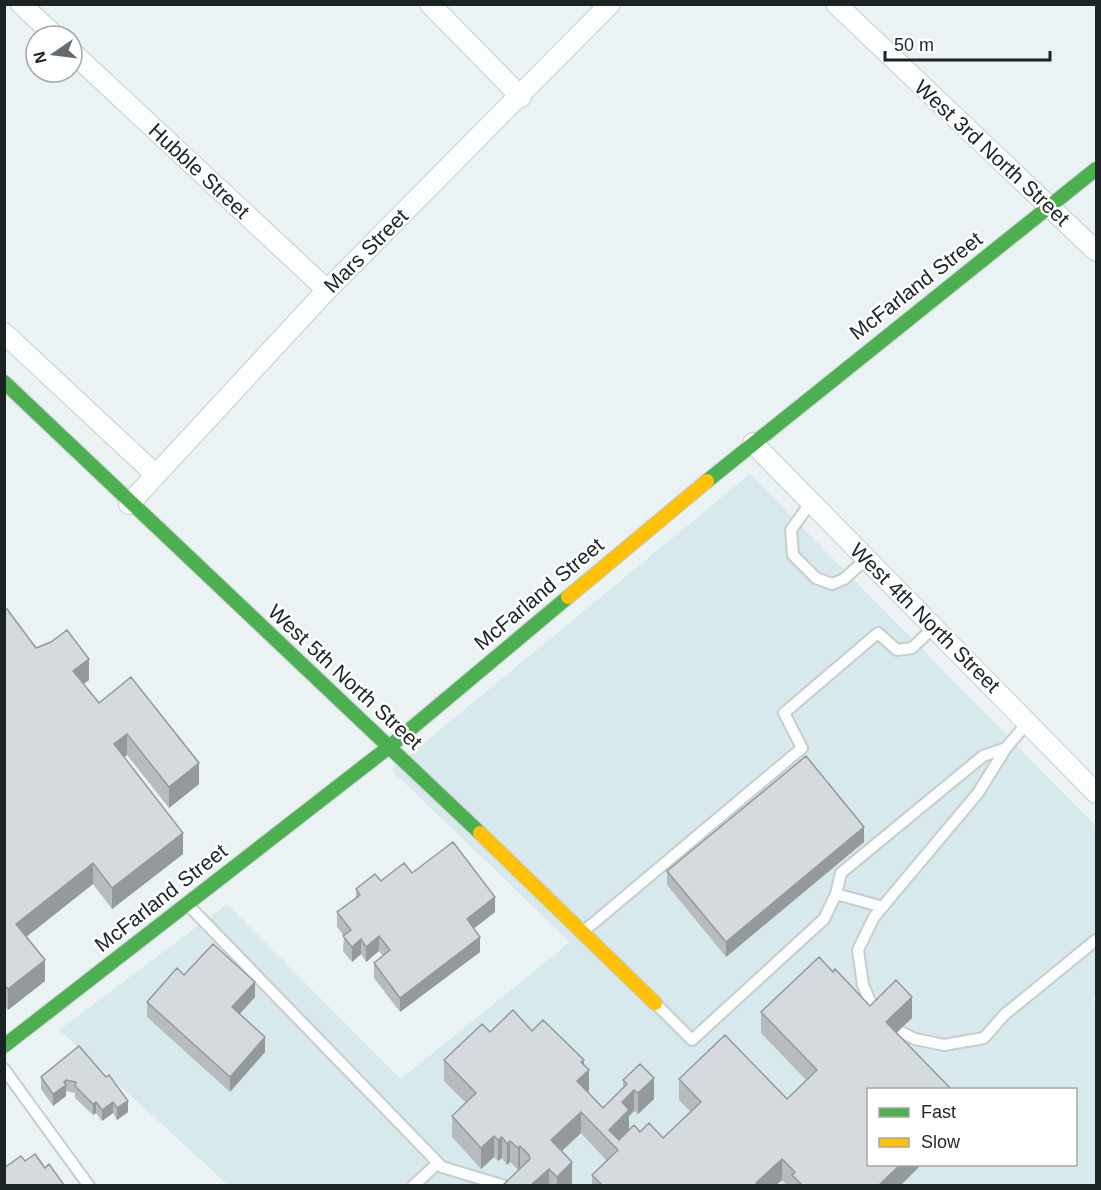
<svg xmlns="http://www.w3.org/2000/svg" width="1101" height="1190" viewBox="0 0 1101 1190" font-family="Helvetica,sans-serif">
  <rect width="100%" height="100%" fill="#eaf2f4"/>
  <!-- built -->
  <path fill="#d7e9ed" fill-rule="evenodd" d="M750,474L1096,826V995L1093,998L1096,1003V1185H228L59,1030L227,904L401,1079L570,942L391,770ZM868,1090H1076V1164H868Z"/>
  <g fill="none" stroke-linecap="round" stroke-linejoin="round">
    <defs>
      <path id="lane" d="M811,502L791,530L793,555L816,578L832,584L844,579L867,558
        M1006,748L978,793L874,917L858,950L863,985L872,1006L889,1026L915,1039L944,1045L984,1038L1004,1015L1096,940
        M836,894L883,907
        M188,905L442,1167L505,1186
        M584,931L802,748L784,713L878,633L897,650L912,648L934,627
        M656,1004L692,1040L824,919L836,894L841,873L983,756L1006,748L1028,722
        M4,1069L89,1186
        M413,1186L438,1163"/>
      <path id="street" d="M21,4L55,36
        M430,4L521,97
        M836,4L1096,251
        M72,52L327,290
        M4,333L156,475
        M753,443L1096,793
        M129,504L327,290L610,4"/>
      <path id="fast" d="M4,382L480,833
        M707,481L1096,169
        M4,1046L389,747L568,597"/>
      <path id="slow" d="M568,597L707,481
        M480,833L655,1003"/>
    </defs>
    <!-- lane casing -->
    <use href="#lane" stroke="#c6cdce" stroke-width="14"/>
    <!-- street casing -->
    <use href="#street" stroke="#c6cdce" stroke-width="22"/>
    <!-- fast casing -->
    <use href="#fast" stroke="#c6cdce" stroke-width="16"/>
    <!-- slow casing -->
    <use href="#slow" stroke="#c6cdce" stroke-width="16"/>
    <!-- lane -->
    <use href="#lane" stroke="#fcfdfd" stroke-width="10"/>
    <!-- street -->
    <use href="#street" stroke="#fcfdfd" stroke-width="20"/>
    <!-- fast -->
    <use href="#fast" stroke="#4caf50" stroke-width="14"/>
    <!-- slow -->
    <use href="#slow" stroke="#ffc107" stroke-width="14"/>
  </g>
  <!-- wall -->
  <path fill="#b6bbbe" d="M4,610L36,648L89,680L83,684L99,703L199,784L169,808L127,755L124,757L183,854L112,909L93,884L26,937L45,981L8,1010L4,1006Z
    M864,842L726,957L667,885V871Z
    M412,873L495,912L474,928L480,952L400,1012L374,978V963L383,956L379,951L366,962L361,954L352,962L343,951L344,936L337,927V912L356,898V889L381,881Z
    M833,972L870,1006L912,1018L896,1033L901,1185H787L782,1180L776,1185H592V1175L607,1161L581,1133L562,1151L572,1183L570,1185H503L521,1168L520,1167L518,1170L510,1162L507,1165L502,1158L498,1161L494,1157L481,1169L452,1137V1116L466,1103L444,1081V1060L490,1032L532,1031L603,1108L623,1087V1080L654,1099L638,1114L634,1111L629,1116V1130L640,1132L663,1138L691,1112L679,1100V1079L787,1099L806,1080L761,1033V1012Z
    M184,975L255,997L240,1014L265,1052L230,1092L147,1017V1002Z
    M79,1046L128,1112L117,1120L113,1113L102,1121L96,1113L93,1115L75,1098V1093L66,1091V1096L53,1106L41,1089V1077Z"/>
  <!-- shaded-wall -->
  <path fill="#94999b" d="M89,659V680L73,692V671Z
    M127,734V755L114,765V744Z
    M199,763V784L169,808V787Z
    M864,827V842L726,957V942Z
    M183,833V854L112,909V888Z
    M93,863V884L16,945V924Z
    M495,897V912L467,934V919Z
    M379,936V951L366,962V947Z
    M480,937V952L400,1012V998Z
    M361,939V954L352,962V947Z
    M45,960V981L8,1010V989Z
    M255,982V997L232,1022V1007Z
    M912,997V1018L886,1043V1022Z
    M265,1037V1052L230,1092V1077Z
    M584,1060V1075L589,1070V1092L577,1102V1081L581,1062Z
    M654,1078V1099L638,1114V1093Z
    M66,1080V1096L53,1106V1094Z
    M634,1090V1111L629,1116V1131L613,1146L609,1130L622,1102Z
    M128,1101V1112L117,1120V1108Z
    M96,1102V1113L93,1115V1104Z
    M113,1102V1113L102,1121V1110Z
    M581,1112V1133L551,1161V1140Z
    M494,1136V1157L481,1169V1148Z
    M502,1137V1158L498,1161V1140Z
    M510,1141V1162L507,1165V1144Z
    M520,1146V1167L518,1170V1148Z
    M782,1159V1180L776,1185H756V1183Z
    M572,1162V1183L570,1185H557V1177Z
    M901,1164H922L901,1185H879Z
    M549,1169V1185H531Z"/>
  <!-- building -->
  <path fill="#d4dadd" stroke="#94999b" stroke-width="1.5" d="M7,609L36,648L51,642L67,630L89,659L73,671L99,703L131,677L199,763L169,787L127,734L114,744L183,833L112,888L93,863L16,924L45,960L8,989L4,985V610Z
    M806,756L864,827L726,942L667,871Z
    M453,842L495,897L467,919L480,937L400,998L374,963L390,950L379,936L366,947L361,939L352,947L343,936L351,930L337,912L360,895L356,889L375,874L381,881L404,863L412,873Z
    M213,944L255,982L232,1007L265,1037L230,1077L147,1002L177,968L184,975Z
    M819,957L833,972L835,969L870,1006L896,980L912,997L886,1022L951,1089H868V1164H901L879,1185H802L792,1175L795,1172L782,1159L756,1183L759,1185H602L592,1175L618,1150L581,1112L551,1140L572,1162L557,1177L549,1169L531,1185H503L530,1159L529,1155L520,1146L518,1148L510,1141L507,1144L502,1137L498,1140L494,1136L481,1148L452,1116L476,1093L444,1060L482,1024L490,1032L513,1010L532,1031L543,1020L584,1060L581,1062L589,1070L577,1081L603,1108L627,1084L623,1080L640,1064L654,1078L638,1093L634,1090L622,1102L629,1110L609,1130L619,1140L634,1125L640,1132L649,1123L663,1138L701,1102L679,1079L725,1035L787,1099L817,1070L761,1012Z
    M79,1046L106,1077L109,1075L128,1101L117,1108L113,1102L102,1110L96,1102L93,1104L75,1086L76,1082L66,1080L64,1082L66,1085L53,1094L41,1077Z
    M35,1154L45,1168L49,1164L64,1185H4V1168L21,1156L25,1161Z"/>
  <g text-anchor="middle" stroke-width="5" stroke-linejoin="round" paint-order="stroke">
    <!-- street labels -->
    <g font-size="21" fill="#1c2324" stroke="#fff">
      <text transform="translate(992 153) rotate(43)" y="7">West 3rd North Street</text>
      <text transform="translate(199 171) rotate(43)" y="7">Hubble Street</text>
      <text transform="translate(366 251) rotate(-45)" y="7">Mars Street</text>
      <text transform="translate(916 286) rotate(-38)" y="7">McFarland Street</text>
      <text transform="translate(539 594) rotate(-40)" y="7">McFarland Street</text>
      <text transform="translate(925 618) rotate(45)" y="7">West 4th North Street</text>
      <text transform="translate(345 677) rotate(43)" y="7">West 5th North Street</text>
      <text transform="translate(161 898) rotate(-38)" y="7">McFarland Street</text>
    </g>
  </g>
  <!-- border -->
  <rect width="1101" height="1190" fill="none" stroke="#1c2324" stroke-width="12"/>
  <!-- legend -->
  <rect x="867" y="1088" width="210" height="78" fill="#ffffff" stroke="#a4a7a7" stroke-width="1.5"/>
  <rect x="879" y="1108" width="30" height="9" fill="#4caf50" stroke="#a4a7a7" stroke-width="1.5"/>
  <text x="921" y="1118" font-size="18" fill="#1c2324">Fast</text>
  <rect x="879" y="1138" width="30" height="9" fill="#ffc107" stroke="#a4a7a7" stroke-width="1.5"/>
  <text x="921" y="1148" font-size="18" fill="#1c2324">Slow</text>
  <!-- north arrow -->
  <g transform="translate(54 54) rotate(256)"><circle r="28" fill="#ffffff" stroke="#a4a7a7" stroke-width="1.5"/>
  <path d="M0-4.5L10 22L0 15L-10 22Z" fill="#646b6d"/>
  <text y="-9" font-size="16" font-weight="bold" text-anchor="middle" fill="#1c2324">N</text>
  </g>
  <!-- scale -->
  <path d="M885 51v9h165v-9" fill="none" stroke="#1c2324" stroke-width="3"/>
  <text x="894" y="51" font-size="18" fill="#1c2324" stroke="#ffffff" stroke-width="4.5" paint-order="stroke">50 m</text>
</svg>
